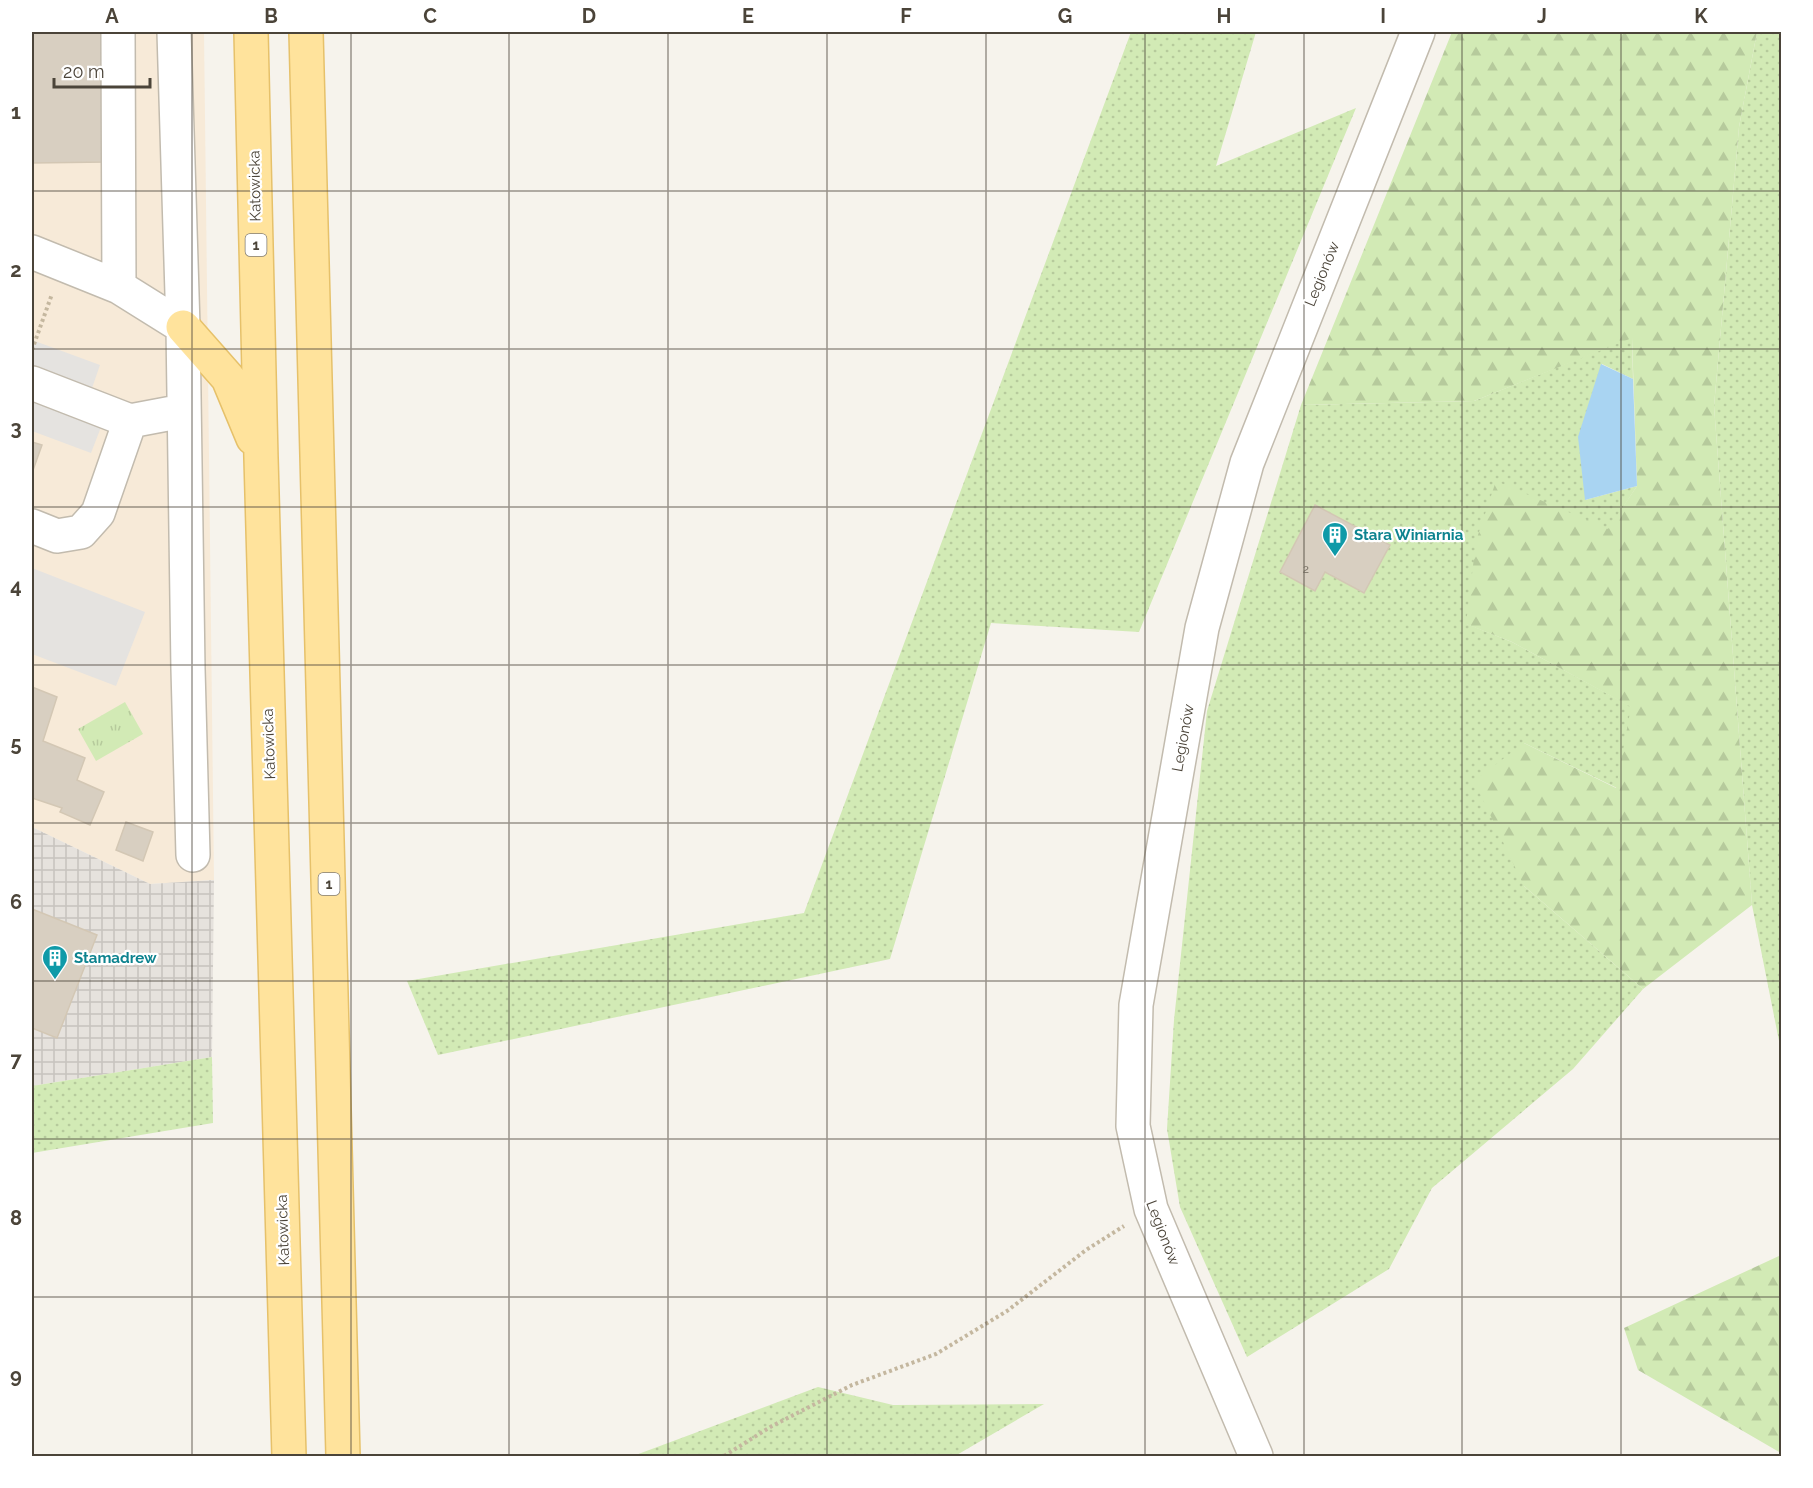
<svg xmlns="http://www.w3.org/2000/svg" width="1813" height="1488" viewBox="0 0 1813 1488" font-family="Raleway,sans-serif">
  <defs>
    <pattern id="industrial-grid" width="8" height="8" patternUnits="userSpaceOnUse" patternTransform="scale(1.5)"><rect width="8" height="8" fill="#e6e2dd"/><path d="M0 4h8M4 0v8" fill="none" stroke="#c7c3be"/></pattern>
    <pattern id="grass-dots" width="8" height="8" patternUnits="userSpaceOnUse" patternTransform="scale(1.5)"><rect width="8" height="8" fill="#d2eab5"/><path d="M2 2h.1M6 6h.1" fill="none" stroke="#b6ca9c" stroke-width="1.8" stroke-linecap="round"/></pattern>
    <pattern id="forest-firs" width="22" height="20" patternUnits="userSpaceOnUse" patternTransform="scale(1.5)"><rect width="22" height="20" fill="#d2eab5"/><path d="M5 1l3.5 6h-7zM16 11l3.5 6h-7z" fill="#b6ca9c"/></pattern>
    <pattern id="park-tufts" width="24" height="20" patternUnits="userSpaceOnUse" patternTransform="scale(1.5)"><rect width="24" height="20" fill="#d2eab5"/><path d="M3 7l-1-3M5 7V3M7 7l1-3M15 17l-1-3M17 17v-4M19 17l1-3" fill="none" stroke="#b6ca9c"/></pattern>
  </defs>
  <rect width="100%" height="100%" fill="#f6f3ec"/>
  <!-- commercial -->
  <path fill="#f7ead8" d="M32,32H204L214,880L150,884L32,827Z"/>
  <!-- industrial -->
  <path fill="url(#industrial-grid)" d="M32,827L150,884L214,880L212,1057L32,1086Z"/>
  <!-- grass -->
  <path fill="url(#grass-dots)" d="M776,32H922L788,34Z
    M1131,32H1256L1216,166L1356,108L1139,632L991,623L890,959L438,1055L407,981L804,913Z
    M1757,32H1781V1051L1752,905L1714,406L1739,127Z
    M1632,337L1633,379L1602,364L1585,500L1637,486L1609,529L1467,624L1512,642L1632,707L1617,788L1524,743V886L1643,989L1573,1069L1432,1188L1389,1269L1247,1357L1180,1207L1167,1129L1174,1020L1207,711L1301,405L1474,401Z
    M212,1057L213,1123L32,1153V1086Z
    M818,1387L893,1405L1044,1404L955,1456H633Z"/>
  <!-- forest -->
  <path fill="url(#forest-firs)" d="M1452,32H1757L1739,127L1714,406L1752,905L1643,989L1524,886L1474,781L1524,743L1616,788L1631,707L1512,642L1466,624L1476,541L1496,481L1608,529L1637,486L1632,338L1474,401L1301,405Z
    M1781,1255V1453L1638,1370L1624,1328Z"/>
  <!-- park -->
  <path fill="url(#park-tufts)" d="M125,702L143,734L96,761L78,729Z"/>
  <!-- parking -->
  <path fill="#e5e3e0" d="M32,340L100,365L92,388L113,396L91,453L32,431Z
    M32,568L145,612L116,686L32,654Z"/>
  <!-- water -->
  <path fill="#a9d4f2" d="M1601,364L1633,379L1637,486L1585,500L1578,437Z"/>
  <!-- building -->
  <path fill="#d8cfc1" stroke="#d3c7b4" stroke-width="1.5" d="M32,32H105L106,162L32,163Z
    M32,442L42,445L32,473Z
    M1315,505L1390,545L1364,593L1325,572L1315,591L1280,572Z
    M32,687L57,697L43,741L85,758L77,780L104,792L90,825L60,812L62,808L32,798Z
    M126,822L153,832L143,861L116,850Z
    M32,909L97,935L57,1038L32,1028Z"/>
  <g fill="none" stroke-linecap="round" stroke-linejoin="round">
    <defs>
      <path id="minor" d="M118,32L119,287
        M174,32L183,327L188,669L193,855
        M32,252L119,287L183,327
        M32,383L130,421L183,411
        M32,526L57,536L81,532L98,513L130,421
        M1256,1456L1151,1209L1133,1126L1136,1005L1202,628L1247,463L1418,32"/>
      <path id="major" d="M251,32L261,458L289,1456
        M306,32L343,1456
        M183,327L228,378L253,438"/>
    </defs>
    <!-- minor casing -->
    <use href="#minor" stroke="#c2bbae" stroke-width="36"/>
    <!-- major casing -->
    <use href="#major" stroke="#e6c16a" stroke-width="36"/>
    <!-- path -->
    <path stroke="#c4b79f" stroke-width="4" stroke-dasharray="3 3" stroke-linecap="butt" d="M32,350L52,294
      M724,1456L772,1426L852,1385L936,1354L1007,1311L1086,1250L1124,1226"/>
    <!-- minor -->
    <use href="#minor" stroke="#fff" stroke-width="33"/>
    <!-- major -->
    <use href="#major" stroke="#ffe39c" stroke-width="33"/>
  </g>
  <!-- grid -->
  <path fill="none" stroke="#4b4439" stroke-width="1.5" stroke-opacity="0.55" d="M192,32V1456M351,32V1456M509,32V1456M668,32V1456M827,32V1456M986,32V1456M1145,32V1456M1304,32V1456M1462,32V1456M1621,32V1456M32,191H1782M32,349H1782M32,507H1782M32,665H1782M32,823H1782M32,981H1782M32,1139H1782M32,1297H1782"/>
  <!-- icons -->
  <defs>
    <symbol id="building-pin" viewBox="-11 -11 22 30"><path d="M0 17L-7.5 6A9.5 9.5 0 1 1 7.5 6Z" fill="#0f9aa8" stroke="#fff"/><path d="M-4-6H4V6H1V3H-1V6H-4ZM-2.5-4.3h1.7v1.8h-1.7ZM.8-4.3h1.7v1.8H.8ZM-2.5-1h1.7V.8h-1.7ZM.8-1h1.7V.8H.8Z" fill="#fff"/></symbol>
  </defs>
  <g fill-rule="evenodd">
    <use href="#building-pin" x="1320" y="520" width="30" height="40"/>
    <use href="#building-pin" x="40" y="943" width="30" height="40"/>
  </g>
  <g text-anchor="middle" stroke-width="4.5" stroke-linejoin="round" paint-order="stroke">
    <!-- number labels -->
    <g font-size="12" fill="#6e675b">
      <text x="1306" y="573">2</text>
    </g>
    <!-- shield labels -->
    <g fill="#fff" stroke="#817c74" stroke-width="1.5">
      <rect x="245.5" y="234" width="21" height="22" rx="4.5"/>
      <rect x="318.5" y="873" width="21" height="22" rx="4.5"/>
    </g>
    <g font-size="14" font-weight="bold" fill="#4b4439">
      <text x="256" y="250">1</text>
      <text x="329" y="889">1</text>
    </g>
    <!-- street labels -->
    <g font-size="15" fill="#4b4439" stroke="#fff">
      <text transform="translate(255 186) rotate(-91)" y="5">Katowicka</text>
      <text transform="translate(1322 274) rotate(-68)" y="5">Legionów</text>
      <text transform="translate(1183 738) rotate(-80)" y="5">Legionów</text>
      <text transform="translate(269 744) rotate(-92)" y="5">Katowicka</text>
      <text transform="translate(283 1230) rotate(-92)" y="5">Katowicka</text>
      <text transform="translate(1163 1233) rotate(69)" y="5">Legionów</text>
    </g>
    <!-- culture labels -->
    <g font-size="15" font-weight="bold" fill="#0d838f" stroke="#fff" text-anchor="start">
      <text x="1354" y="540">Stara Winiarnia</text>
      <text x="74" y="963">Stamadrew</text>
    </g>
  </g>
  <!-- border -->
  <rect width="1813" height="1488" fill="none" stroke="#ffffff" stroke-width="66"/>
  <!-- scale -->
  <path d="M54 78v9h96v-9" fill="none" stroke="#4b4439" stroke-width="3"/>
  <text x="63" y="78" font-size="18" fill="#4b4439" stroke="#ffffff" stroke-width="4.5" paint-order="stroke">20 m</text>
  <rect x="33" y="33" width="1747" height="1422" fill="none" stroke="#4b4439" stroke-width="2"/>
  <g font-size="20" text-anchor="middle" font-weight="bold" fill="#4b4439">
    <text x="112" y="23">A</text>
    <text x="271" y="23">B</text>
    <text x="430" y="23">C</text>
    <text x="589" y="23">D</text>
    <text x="748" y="23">E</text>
    <text x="906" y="23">F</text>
    <text x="1065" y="23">G</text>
    <text x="1224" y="23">H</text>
    <text x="1383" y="23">I</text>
    <text x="1542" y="23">J</text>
    <text x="1701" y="23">K</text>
    <text x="16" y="119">1</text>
    <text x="16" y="277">2</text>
    <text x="16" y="435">3</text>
    <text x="16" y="593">4</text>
    <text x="16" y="751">5</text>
    <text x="16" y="909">6</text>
    <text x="16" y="1067">7</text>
    <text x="16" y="1225">8</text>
    <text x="16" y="1383">9</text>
  </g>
</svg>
